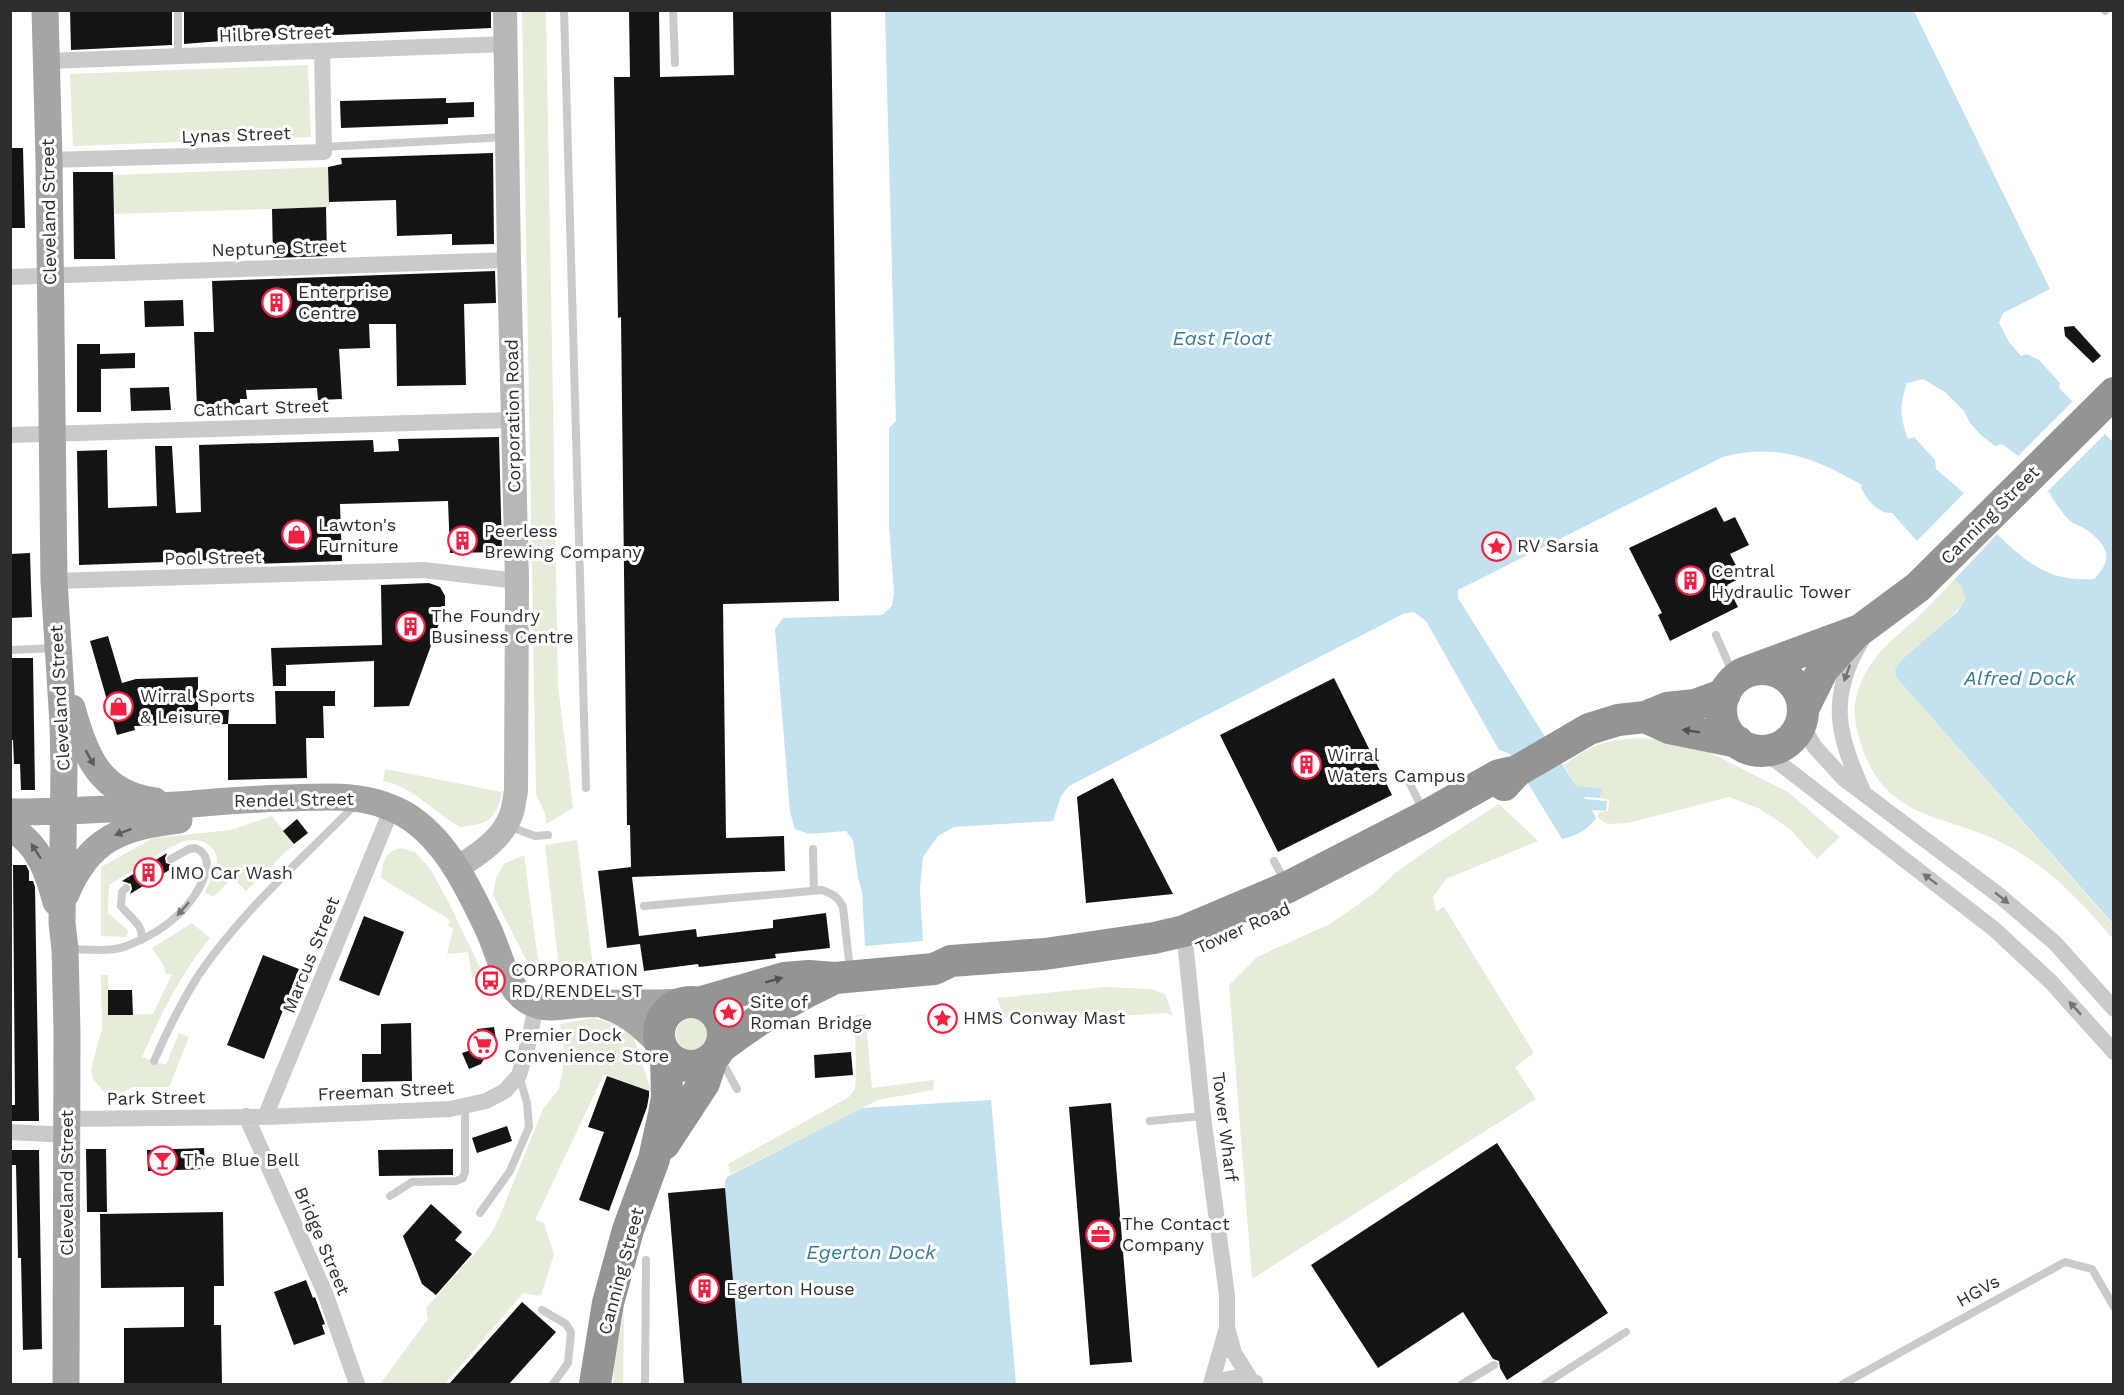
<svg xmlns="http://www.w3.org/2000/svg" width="2124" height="1395" viewBox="0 0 2124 1395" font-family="'Work Sans',sans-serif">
  <rect width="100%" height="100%" fill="#fff"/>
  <!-- green -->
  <path fill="#e5ecd9" d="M522,11H546L558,686L573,808L546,824L545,813L536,795Z
    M308,65L311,137L73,146L70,74Z
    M328,167L330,207L114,214L113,175Z
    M1955,579L1961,586L1967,599L1896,677L2113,925V939C2083,904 2053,871 2012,848C1949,812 1885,825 1860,741C1851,712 1853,694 1869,667C1882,646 1902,632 1920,615C1932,603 1943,591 1955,579Z
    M1639,738L1664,740L1703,749L1788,792L1840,837L1817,859L1790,829L1760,809L1729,797L1628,823L1607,824L1598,818L1599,812L1608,811L1609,800L1600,798L1602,788L1576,786L1564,765C1593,744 1604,740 1639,738Z
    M385,769L502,792C496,821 487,824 460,827C433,812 414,787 383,781Z
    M1499,804L1538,841L1446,879L1433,897L1436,911L1444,907L1534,1053L1515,1067L1536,1099L1252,1279L1229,985L1257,957L1330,924L1373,894L1394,874L1430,848Z
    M272,816L294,844L246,891L233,878L213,897L205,892C209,883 217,871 217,861C218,844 196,836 182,842C157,853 133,871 109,885L108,913L128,930L127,937L101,936V867L153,838L231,830Z
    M577,840L594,975L560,977L545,845Z
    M401,848L415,852L431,870L449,903L484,976L472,978L468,952L447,954L453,929L448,926L450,920L381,878C383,862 384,852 401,848Z
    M524,855L540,975V976L532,971L493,895L496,878L504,864Z
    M192,923L210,938C180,975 161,1014 142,1057L166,1065L179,1033L189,1037L169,1087H133L119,1095L104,1092L93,1079L91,1069L102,1029L101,975H108L109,1015L153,1014L172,974H166L163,964L152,948Z
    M1106,987L1151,989L1165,994L1173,1016L1166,1013L1101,1017L1005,1018L997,998Z
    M865,1014L872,1088L934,1080L933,1090L878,1100L731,1174L728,1164L849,1097L855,1089L856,1078L855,1015Z
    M676 1034a16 16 0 1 1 32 0a16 16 0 1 1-32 0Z
    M594,1018L626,1028L634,1039L652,1093L604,1074L535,1220L544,1223L554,1254L541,1296L523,1293L445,1384H380L428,1319L426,1308L479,1249L491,1234L500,1216L543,1109L559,1089L565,1057L560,1024Z
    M624,1310L623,1384H613L614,1368Z"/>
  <!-- water -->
  <path fill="#c3e1ee" d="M885,11H1914L2050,289L2003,313L1999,323L2009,342L2021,356L2027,354L2039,360L2060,383L2059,388L2113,442V924L1896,677L1895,668L1903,659L1957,612L1966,599L1961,586L1955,579L1997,534C2028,564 2050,582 2094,579C2114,559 2108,546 2087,530C2082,526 2075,525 2070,521C2062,513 2054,501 2048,491L2050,489L2018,456L2002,444L1995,446L1981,435L1970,423L1964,411L1945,392L1923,379L1907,383C1899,406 1900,417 1908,439L1914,437L1935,460L1936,469L1964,493L1917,541L1892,513C1878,514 1867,500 1861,488L1862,485C1816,459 1777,442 1723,457L1458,590V598L1576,786L1602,788L1600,798L1584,797L1585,799L1607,801L1606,811L1592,810L1596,818C1588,830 1576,836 1562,839L1510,754L1499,750L1426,621L1414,612L1403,614L1069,786L1061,796L1053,821L954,827L938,836L923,857L920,890L923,941L865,946L862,892L858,878L853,840L846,831L809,834L795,829L790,812L775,629L783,618L882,615L892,606L894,593L889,527V428L896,421Z
    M991,1100L1016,1384H741L725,1192V1182L727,1177L862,1108Z"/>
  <!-- pier -->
  <path fill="#fff" d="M2075,399L2107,432L2049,490L2017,457Z"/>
  <!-- building -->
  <path fill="#141414" d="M70,10H172V45L71,50Z
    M184,10H491V28L246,39L184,44Z
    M629,10H659L660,77L734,75L733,10H831L839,601L723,604L726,838L784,836L785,871L632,877L639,936L696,929L697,937L773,928V920L826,913L830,948L775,954L776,958L699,967L698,964L644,971L640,944L607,948L598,871L631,867L630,825H627L621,317L618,318L614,77H630Z
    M446,98V103L474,102V117L448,118V124L341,128L340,101Z
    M10,148H23L25,228H10Z
    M493,153L494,244L452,245V234L397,236L396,200L329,202L328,167L342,164L341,158Z
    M73,172H113L115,259H74Z
    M326,207L327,256L273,258L272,209Z
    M495,271L496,303L464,304L466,385L397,386L396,324H369L370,348L339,349L342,399L318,400L317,388L246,390L247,399H240V408L197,409L194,332H214L212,281Z
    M183,300L184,326L145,327L144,301Z
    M2074,326L2101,356L2093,363L2065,336L2064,327Z
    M77,344H100V354L135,353V368L101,369V412H77Z
    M169,387L171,410L131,411L130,388Z
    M499,437L502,552L450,553L448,501L340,504L342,561L254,564L253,559L79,565L77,451L107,450L108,508L157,506L155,446H172L176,513L201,512L199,445L373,440L374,452L399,451L398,439Z
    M1716,507L1724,522L1735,517L1749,545L1730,554L1742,577L1727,585L1738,607L1670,641L1658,615L1662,613L1629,548Z
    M30,553L32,617L10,618V554Z
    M429,583L440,587L445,596V607L409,706L374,707V661L286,665V686H273L271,648L382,645L381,585Z
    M108,636L122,683L136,679L198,677V710H229L228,724L134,726L135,730L117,735L90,641Z
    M10,658H33L35,790H21L20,764H14L13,740H10Z
    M1334,678L1392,795L1278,852L1220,735Z
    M275,691H335V706H323L324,738H306L307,778L228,780V724H276Z
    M1113,778L1173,894L1086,903L1077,797Z
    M297,819L308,833L294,844L283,831Z
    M167,853L165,858L166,863L176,866L130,894L132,889L131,884L122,881Z
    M13,865H26L29,871V881H33L35,887L39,1121H10V1105H15Z
    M364,916L404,932L379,996L339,980Z
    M263,955L299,969L264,1059L227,1045Z
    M108,990H132L133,1015H108Z
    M411,1023L412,1081L362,1082V1054H381V1024Z
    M494,1027L496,1039L481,1064L469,1069L462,1053L471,1050L478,1040L477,1029Z
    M851,1052L853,1075L815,1078L814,1055Z
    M607,1076L649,1091V1096L647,1107L609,1211L579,1200L604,1132L588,1127Z
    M1111,1103L1132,1362L1090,1365L1069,1107Z
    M507,1126L512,1141L477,1153L472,1138Z
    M1497,1143L1608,1313L1507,1380L1500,1368L1499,1361L1493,1359L1463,1312L1378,1368L1311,1265Z
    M204,1148L205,1169L148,1171L147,1150Z
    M86,1149H106L107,1212H87Z
    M453,1149V1175L379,1176L378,1150Z
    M10,1150H39L42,1349L23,1350L21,1258H18L16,1165H10Z
    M725,1188L742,1384H684L668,1193Z
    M431,1204L462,1232L455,1240L472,1254L436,1295L422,1284L403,1236Z
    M223,1212L224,1286H214V1325H221L222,1384H124V1328L184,1327V1287L101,1288L100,1214Z
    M306,1280L313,1298L315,1297L325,1324L322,1325L325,1334L294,1345L274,1292Z
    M522,1302L556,1332L509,1384H449Z"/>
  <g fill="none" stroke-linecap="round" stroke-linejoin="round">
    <!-- lane -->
    <path stroke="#cacaca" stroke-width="8" d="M178,10V57
      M564,10L586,788
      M673,10L675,63
      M2105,11L2106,10
      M324,147L506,137
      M1716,635L1729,665L1738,677
      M10,650L54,648
      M1406,776L1423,810
      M508,826L535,836L548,835
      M813,849L814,891
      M1274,861L1285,881
      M126,888L122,892L121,906C129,917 145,925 141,940
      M644,906L822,890C832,894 838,896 843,907L850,970
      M68,949C88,949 111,953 129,945C147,938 166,927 180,913C194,900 223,858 195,848L189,849L171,859
      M720,1058L737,1089
      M154,1061C167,1031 181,1003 198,976C241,912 302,859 356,804
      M1150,1121L1203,1116
      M390,1196L412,1182L456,1181L463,1178L465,1172V1106
      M480,1213L510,1171L529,1127L527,1103L519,1075
      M542,1310L566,1324L571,1332L568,1363L553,1384
      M645,1384L646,1260
      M1462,1384L1494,1365
      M1545,1384L1626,1332
      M1843,1384L2065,1262L2092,1269L2114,1307"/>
    <!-- street -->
    <path stroke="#cacaca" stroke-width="16" d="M46,61L506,44
      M49,160L324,152L322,52
      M10,277L509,260
      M10,435L513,420
      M54,581L424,570L517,581
      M1861,642C1828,697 1837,735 1863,791
      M1801,723L1814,746L1843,778L2000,896L2055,943L2114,1009
      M1759,750L1778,762L1994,929L2051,982L2114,1052
      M1184,931L1203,1116L1227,1295V1327L1234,1353L1251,1380
      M246,1116L325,1293L357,1384
      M265,1117L392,808
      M67,1119L265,1117L450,1109L486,1101L505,1091L519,1075L529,1041L536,1005
      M10,1132L67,1135
      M1211,1384L1226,1331
      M1216,1384C1229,1377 1242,1375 1255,1382"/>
    <!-- secondary -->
    <path stroke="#b7b7b7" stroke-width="24" d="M456,869C477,855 502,840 511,815C514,807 514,799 516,791L517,581L509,260L505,10"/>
    <!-- primary -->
    <path stroke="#a5a5a5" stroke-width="27" d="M45,10L49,160L54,581L63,724L64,769L62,923L65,949L67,1031L66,1384
      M72,708C85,756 100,794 155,801
      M10,812C71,812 131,808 192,804C224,801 255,799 287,798C324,797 359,793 394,809C441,829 468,886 489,931C500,955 507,996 537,1005C552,1010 571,1004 586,1004C620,1002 653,1004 686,1002
      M10,828C39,844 48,872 56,902
      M66,894C89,838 122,827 179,820
      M606,1006C629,1013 643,1027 660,1044"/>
    <!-- highway -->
    <path stroke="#949494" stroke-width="32" d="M1721 710a41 41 0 1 1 82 0a41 41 0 1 1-82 0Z
      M1749,671L1860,630L1918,587L2114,393
      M1803,709L1823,669L1853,636
      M1645,717L1669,728L1738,742
      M1504,785L1517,771L1589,729L1618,720L1645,717L1667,708L1695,705L1725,694
      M659 1034a32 32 0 1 1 64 0a32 32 0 1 1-64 0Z
      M698,1003L784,978L809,976L835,978L934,969L951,961L1045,954L1154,938L1184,931L1288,887L1426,816L1499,775L1517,771
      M721,1047C755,1021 790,999 829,981
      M664,1144L704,1083L712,1059
      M595,1384L608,1303L628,1230L654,1159L664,1114L667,1097L666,1054"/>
  </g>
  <!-- one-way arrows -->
  <defs><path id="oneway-solid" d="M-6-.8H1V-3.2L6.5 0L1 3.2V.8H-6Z" transform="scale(1.5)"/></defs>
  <g fill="#747474">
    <use href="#oneway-solid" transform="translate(1847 673) rotate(110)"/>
    <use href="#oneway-solid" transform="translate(1930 879) rotate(-143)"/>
    <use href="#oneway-solid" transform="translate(2002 898) rotate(39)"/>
    <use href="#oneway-solid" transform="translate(183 909) rotate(132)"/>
    <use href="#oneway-solid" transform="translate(2075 1008) rotate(-132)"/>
  </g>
  <g fill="#515151">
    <use href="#oneway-solid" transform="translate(1691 731) rotate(-171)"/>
    <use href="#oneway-solid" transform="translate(774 980) rotate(-15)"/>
  </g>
  <g fill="#5d5d5d">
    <use href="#oneway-solid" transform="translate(90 758) rotate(61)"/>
    <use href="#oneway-solid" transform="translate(123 832) rotate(159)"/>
    <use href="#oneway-solid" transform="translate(36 851) rotate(-123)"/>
  </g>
  <!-- icons -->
  <defs>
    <symbol id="building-ring" viewBox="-11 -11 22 22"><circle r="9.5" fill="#fff" stroke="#f22144" stroke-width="1.5"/><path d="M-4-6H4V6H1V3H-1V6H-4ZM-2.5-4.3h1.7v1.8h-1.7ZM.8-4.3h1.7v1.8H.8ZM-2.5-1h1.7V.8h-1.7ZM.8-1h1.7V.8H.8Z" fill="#f22144"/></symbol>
    <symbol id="shop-ring" viewBox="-11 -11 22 22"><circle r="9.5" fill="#fff" stroke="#f22144" stroke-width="1.5"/><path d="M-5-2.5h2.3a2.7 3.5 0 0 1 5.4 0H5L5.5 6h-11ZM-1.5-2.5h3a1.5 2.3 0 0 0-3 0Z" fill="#f22144"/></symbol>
    <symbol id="sight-ring" viewBox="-11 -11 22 22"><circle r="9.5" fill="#fff" stroke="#f22144" stroke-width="1.5"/><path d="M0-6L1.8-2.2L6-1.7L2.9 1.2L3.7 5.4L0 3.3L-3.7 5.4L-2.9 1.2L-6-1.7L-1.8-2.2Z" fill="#f22144"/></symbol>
    <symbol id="bus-ring" viewBox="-11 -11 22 22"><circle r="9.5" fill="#fff" stroke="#f22144" stroke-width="1.5"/><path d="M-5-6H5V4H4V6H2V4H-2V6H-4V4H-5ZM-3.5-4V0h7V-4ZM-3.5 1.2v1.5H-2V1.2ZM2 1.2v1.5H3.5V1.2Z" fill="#f22144"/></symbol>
    <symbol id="supermarket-ring" viewBox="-11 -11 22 22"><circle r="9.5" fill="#fff" stroke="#f22144" stroke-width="1.5"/><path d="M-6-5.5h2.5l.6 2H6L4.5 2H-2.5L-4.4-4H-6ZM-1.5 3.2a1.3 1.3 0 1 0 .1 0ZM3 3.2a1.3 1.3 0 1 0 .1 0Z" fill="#f22144"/></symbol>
    <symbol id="bar-ring" viewBox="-11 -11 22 22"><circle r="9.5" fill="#fff" stroke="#f22144" stroke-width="1.5"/><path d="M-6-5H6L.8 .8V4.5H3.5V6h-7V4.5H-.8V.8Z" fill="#f22144"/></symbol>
    <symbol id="office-ring" viewBox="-11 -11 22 22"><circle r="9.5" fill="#fff" stroke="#f22144" stroke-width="1.5"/><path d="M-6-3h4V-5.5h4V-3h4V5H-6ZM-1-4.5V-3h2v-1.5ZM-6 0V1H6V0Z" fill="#f22144"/></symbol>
  </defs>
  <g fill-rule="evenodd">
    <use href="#building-ring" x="260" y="286" width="33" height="33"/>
    <use href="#shop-ring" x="280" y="518" width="33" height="33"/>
    <use href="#building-ring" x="446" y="524" width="33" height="33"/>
    <use href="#sight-ring" x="1480" y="530" width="33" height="33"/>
    <use href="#building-ring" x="1674" y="564" width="33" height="33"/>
    <use href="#building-ring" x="394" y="610" width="33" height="33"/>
    <use href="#shop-ring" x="102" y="690" width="33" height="33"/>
    <use href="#building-ring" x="1290" y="748" width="33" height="33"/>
    <use href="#building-ring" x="132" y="856" width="33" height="33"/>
    <use href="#bus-ring" x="474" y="964" width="33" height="33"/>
    <use href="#sight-ring" x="712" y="996" width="33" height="33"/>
    <use href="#sight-ring" x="926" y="1002" width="33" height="33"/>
    <use href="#supermarket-ring" x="466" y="1028" width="33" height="33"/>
    <use href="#bar-ring" x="146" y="1144" width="33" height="33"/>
    <use href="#office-ring" x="1084" y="1218" width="33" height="33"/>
    <use href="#building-ring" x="688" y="1272" width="33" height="33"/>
  </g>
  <g text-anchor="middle" stroke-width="6" stroke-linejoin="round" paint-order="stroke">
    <!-- street labels -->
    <g font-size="18" fill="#2d2d2d" stroke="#fff">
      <text transform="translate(275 34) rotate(-2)" y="6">Hilbre Street</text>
      <text transform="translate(236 135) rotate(-2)" y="6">Lynas Street</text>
      <text transform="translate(49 212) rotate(-91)" y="6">Cleveland Street</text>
      <text transform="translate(279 248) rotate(-2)" y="6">Neptune Street</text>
      <text transform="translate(261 408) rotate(-2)" y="6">Cathcart Street</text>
      <text transform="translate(513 416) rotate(-91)" y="6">Corporation Road</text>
      <text transform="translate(1990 515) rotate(-45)" y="6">Canning Street</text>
      <text transform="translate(213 558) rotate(-1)" y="6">Pool Street</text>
      <text transform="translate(60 698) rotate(-93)" y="6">Cleveland Street</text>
      <text transform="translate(294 800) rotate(-1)" y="6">Rendel Street</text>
      <text transform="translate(1243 928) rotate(-24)" y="6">Tower Road</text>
      <text transform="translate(311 955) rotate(-68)" y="6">Marcus Street</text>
      <text transform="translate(386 1091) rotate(-3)" y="6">Freeman Street</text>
      <text transform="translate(156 1098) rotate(-1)" y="6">Park Street</text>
      <text transform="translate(1225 1127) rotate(83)" y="6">Tower Wharf</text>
      <text transform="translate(67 1183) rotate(-90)" y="6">Cleveland Street</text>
      <text transform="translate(322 1241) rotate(67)" y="6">Bridge Street</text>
      <text transform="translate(621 1271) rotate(-75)" y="6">Canning Street</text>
      <text transform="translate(1978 1291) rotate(-29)" y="6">HGVs</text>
    </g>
    <!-- poi labels -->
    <g font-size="18" fill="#2d2d2d" stroke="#fff" text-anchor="start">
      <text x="298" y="298">Enterprise<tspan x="298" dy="21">Centre</tspan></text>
      <text x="318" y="531">Lawton's<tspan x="318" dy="21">Furniture</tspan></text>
      <text x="484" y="537">Peerless<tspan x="484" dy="21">Brewing Company</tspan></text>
      <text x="1517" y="552">RV Sarsia</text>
      <text x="1711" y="577">Central<tspan x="1711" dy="21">Hydraulic Tower</tspan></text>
      <text x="431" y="622">The Foundry<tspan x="431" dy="21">Business Centre</tspan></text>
      <text x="140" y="702">Wirral Sports<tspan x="140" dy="21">&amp; Leisure</tspan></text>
      <text x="1327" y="761">Wirral<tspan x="1327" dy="21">Waters Campus</tspan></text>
      <text x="170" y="879">IMO Car Wash</text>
      <text x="511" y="976">CORPORATION<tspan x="511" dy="21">RD/RENDEL ST</tspan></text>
      <text x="750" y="1008">Site of<tspan x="750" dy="21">Roman Bridge</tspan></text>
      <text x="963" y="1024">HMS Conway Mast</text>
      <text x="504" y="1041">Premier Dock<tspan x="504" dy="21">Convenience Store</tspan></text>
      <text x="183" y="1166">The Blue Bell</text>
      <text x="1122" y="1230">The Contact<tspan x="1122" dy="21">Company</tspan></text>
      <text x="726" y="1295">Egerton House</text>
    </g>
    <!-- water labels -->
    <g font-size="20" font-style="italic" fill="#357994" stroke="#fff">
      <text x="1222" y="345">East Float</text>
      <text x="2020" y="685">Alfred Dock</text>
      <text x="871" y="1259">Egerton Dock</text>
    </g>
  </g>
  <!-- border -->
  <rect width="2124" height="1395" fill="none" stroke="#2d2d2d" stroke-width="24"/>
</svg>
